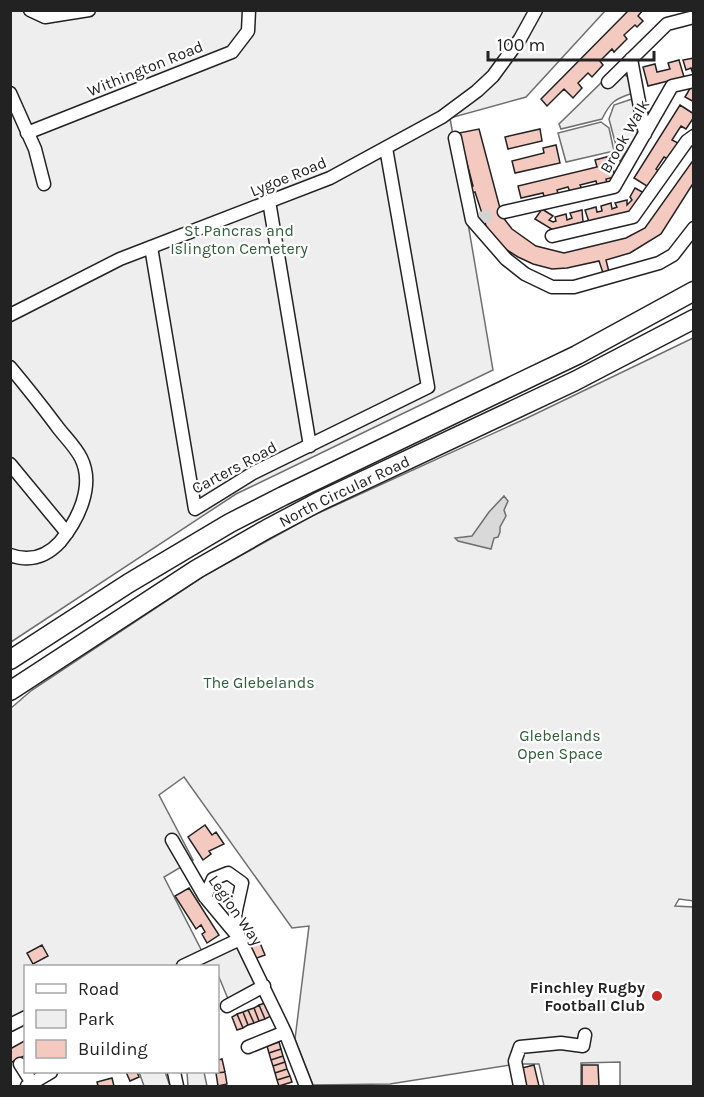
<svg xmlns="http://www.w3.org/2000/svg" width="704" height="1097" viewBox="0 0 704 1097" font-family="Karla,sans-serif">
  <rect width="100%" height="100%" fill="#fff"/>
  <!-- green -->
  <path fill="#eee" stroke="#6f6f6f" stroke-width="1.5" d="M11,11H605L526,97L450,118L493,370L236,494L11,642Z
    M622,74L629,77L633,93C615,99 611,101 602,119L561,129L559,124L603,81Z
    M632,99C642,135 640,131 620,161L609,119L614,105Z
    M601,122L609,128L614,151L566,162L558,133Z
    M693,338L694,901L679,899L675,906L693,907V1086H620V1062L581,1063V1086H544L539,1064H516L390,1084L313,1085L295,1039L309,926L292,928L184,777L159,795L193,860L164,877L206,959L238,946L258,984L228,999L219,977L218,978V966H26L25,1024L11,1032V708L32,690L204,576L312,516L527,418Z
    M139,1072H165L170,1086H144Z
    M187,1072H204L207,1086H188Z"/>
  <!-- water -->
  <path fill="#d9d9d9" stroke="#6f6f6f" stroke-width="1.5" d="M504,496L508,501L504,510L506,516L500,527V532L498,537L494,538L491,549L458,541L455,538L472,536L489,512Z"/>
  <!-- building -->
  <path fill="#f3c9c0" stroke="#222" stroke-width="1.5" d="M629,10H643L638,16L643,21L637,27L635,25L624,35L627,39L614,52L612,49L600,61L603,65L592,77L588,73L578,83L582,88L573,98L564,89L547,106L541,99Z
    M694,58V74H693L691,68L686,70L683,60Z
    M679,60L684,77L648,86L643,67L655,64L657,72L670,69L668,63Z
    M692,85L694,86V102L685,97Z
    M680,105L694,114V117L686,129L681,126L672,140L678,143L668,159L664,157L656,169L660,172L650,188L634,178Z
    M479,129L502,216L512,229L536,246L564,253L626,238L645,228L694,159V182L661,234L630,253L606,260L609,272L603,273L599,261L567,268L552,269L533,264L518,257L502,247L487,229L475,192L469,194L467,188L473,186L459,133Z
    M540,129L542,141L508,149L505,137Z
    M556,145L560,163L515,173L512,161L544,153L543,148Z
    M610,156L615,177L606,179L607,183L597,185L596,181L580,185L582,189L570,192L568,187L557,190L559,196L545,199L543,193L521,198L518,186L597,167L595,160Z
    M635,188L646,194L632,212L589,222L585,210L596,207L597,212L602,211L601,206L611,203L612,209L617,207L615,203L627,200V205L632,200L630,197Z
    M542,209L553,216L549,220L553,222L556,221L555,217L566,214L567,220L572,218L570,213L582,210L583,222L553,230L535,219Z
    M205,825L212,835L216,832L224,844L209,851L211,854L203,860L188,837Z
    M189,888L219,935L207,943L202,934L205,932L201,925L196,929L175,896Z
    M251,928L257,944L260,943L265,955L254,959L243,931Z
    M42,945L48,956L33,964L27,953Z
    M265,1003L271,1016L265,1019L259,1005Z
    M259,1005L265,1019L259,1021L254,1008Z
    M254,1008L259,1021L254,1023L248,1010Z
    M248,1010L254,1023L248,1025L243,1012Z
    M243,1012L248,1025L243,1028L237,1014Z
    M237,1014L243,1028L237,1030L232,1017Z
    M26,1040V1055L10,1063V1049Z
    M279,1042L281,1049L269,1053L267,1046Z
    M281,1049L283,1056L271,1060L269,1053Z
    M283,1056L285,1062L273,1066L271,1060Z
    M222,1059L225,1072L216,1073L218,1060Z
    M285,1062L287,1069L275,1073L273,1066Z
    M534,1065L539,1086H522L518,1069Z
    M582,1065H598L599,1086H582Z
    M287,1069L290,1076L277,1080L275,1073Z
    M126,1072H137L139,1077L130,1081Z
    M225,1072L227,1084L218,1086L216,1073Z
    M290,1076L292,1082L279,1086L277,1080Z
    M112,1078L114,1086H98L97,1082Z"/>
  <g fill="none" stroke-linecap="round" stroke-linejoin="round">
    <!-- minor-tunnel -->
    <path stroke="#d3d3d3" stroke-width="12" stroke-dasharray="12 6" stroke-linecap="butt" d="M480,218L504,212"/>
    <defs>
      <path id="minor" d="M30,10L45,17L89,10
        M631,59L645,134
        M608,82L667,24L694,17
        M10,93L35,149L44,184
        M27,133L232,52L248,31L249,10
        M455,138L472,220L506,259L525,274L552,287H574L659,263L673,255L694,228
        M269,201L310,446
        M504,212L614,187L672,86L694,81
        M552,236L633,217L687,141L694,136
        M151,247L195,509L253,473L428,387L386,148
        M10,315L120,259L330,178L442,117L477,91L493,76L520,39L536,10
        M10,367C26,386 41,405 56,425C63,435 75,446 81,458C95,486 78,520 60,542C46,557 29,562 10,555
        M10,464L67,533
        M172,840L205,897L240,939L285,1032L306,1086
        M205,897L213,879L228,873L242,883L235,915L239,938
        M183,966L240,939
        M227,1006L264,986
        M10,1025L26,1017
        M248,1047L285,1032
        M20,1064L32,1083
        M174,1072L177,1086
        M27,1086L51,1072
        M520,1086L515,1061L520,1047L561,1043L583,1046L585,1035"/>
      <g id="highway">
        <path d="M10,660L129,583L230,523L283,496L577,355L694,291"/>
        <path id="s1" d="M10,691L197,569L267,529L318,502L575,381L694,319"/>
      </g>
    </defs>
    <!-- minor casing -->
    <use href="#minor" stroke="#222" stroke-width="15"/>
    <!-- highway casing -->
    <use href="#highway" stroke="#222" stroke-width="21"/>
    <!-- minor -->
    <use href="#minor" stroke="#fff" stroke-width="12"/>
    <!-- highway -->
    <use href="#highway" stroke="#fff" stroke-width="18"/>
  </g>
  <!-- markers -->
  <circle fill="#c62828" stroke="#fff" stroke-width="2" cx="657" cy="996" r="6"/>
  <g text-anchor="middle" stroke-width="4.5" stroke-linejoin="round" paint-order="stroke">
    <!-- street labels -->
    <g font-size="16" fill="#222" stroke="#fff">
      <text transform="translate(145 68) rotate(-22)" y="6">Withington Road</text>
      <text transform="translate(624 136) rotate(-60)" y="6">Brook Walk</text>
      <text transform="translate(288 176) rotate(-22)" y="6">Lygoe Road</text>
      <text transform="translate(234 467) rotate(-28)" y="6">Carters Road</text>
      <text dy="6" stroke="none"><textPath href="#s1" startOffset="390">North Circular Road</textPath></text>
      <text transform="translate(236 910) rotate(55)" y="6">Legion Way</text>
    </g>
    <!-- park labels -->
    <g font-size="16" fill="#2f5e38" stroke="#fff">
      <text x="239" y="236">St Pancras and<tspan x="239" dy="18">Islington Cemetery</tspan></text>
      <text x="259" y="688">The Glebelands</text>
      <text x="560" y="741">Glebelands<tspan x="560" dy="18">Open Space</tspan></text>
    </g>
    <!-- poi labels -->
    <g font-size="16" font-weight="bold" fill="#222" stroke="#fff" text-anchor="end">
      <text x="645" y="993">Finchley Rugby<tspan x="645" dy="18">Football Club</tspan></text>
    </g>
  </g>
  <!-- border -->
  <rect width="704" height="1097" fill="none" stroke="#222222" stroke-width="24"/>
  <!-- legend -->
  <rect x="24" y="965" width="195" height="108" fill="#ffffff" stroke="#a7a7a7" stroke-width="1.5"/>
  <rect x="36" y="984" width="30" height="9" fill="#ffffff" stroke="#a7a7a7" stroke-width="1.5"/>
  <text x="78" y="995" font-size="18" fill="#222222">Road</text>
  <rect x="36" y="1010" width="30" height="18" fill="#eeeeee" stroke="#a7a7a7" stroke-width="1.5"/>
  <text x="78" y="1025" font-size="18" fill="#222222">Park</text>
  <rect x="36" y="1040" width="30" height="18" fill="#f3c9c0" stroke="#a7a7a7" stroke-width="1.5"/>
  <text x="78" y="1055" font-size="18" fill="#222222">Building</text>
  <!-- scale -->
  <path d="M488 51v9h166v-9" fill="none" stroke="#222222" stroke-width="3"/>
  <text x="497" y="51" font-size="18" fill="#222222" stroke="#ffffff" stroke-width="4.5" paint-order="stroke">100 m</text>
</svg>
